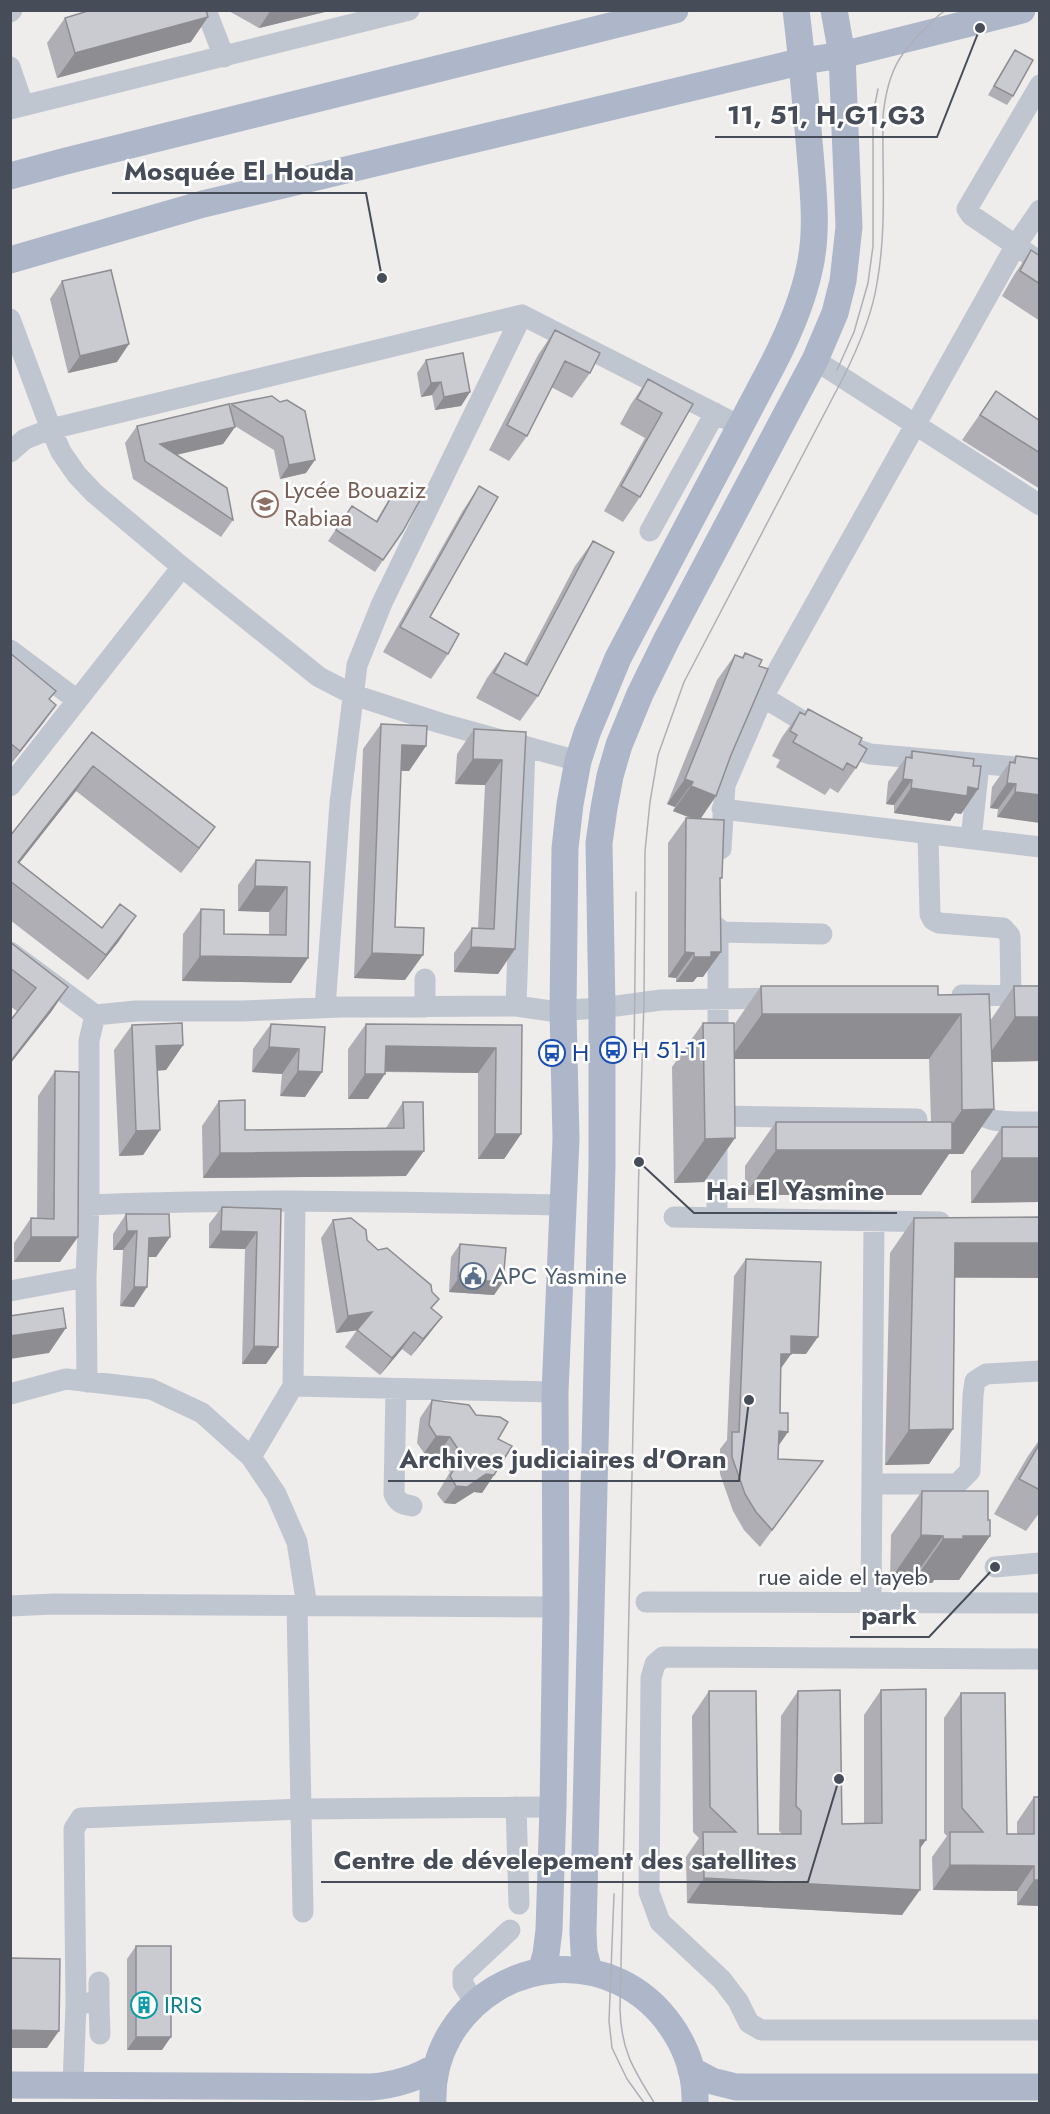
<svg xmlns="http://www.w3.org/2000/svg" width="1050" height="2114" viewBox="0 0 1050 2114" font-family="Jost,sans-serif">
  <rect width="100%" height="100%" fill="#efecec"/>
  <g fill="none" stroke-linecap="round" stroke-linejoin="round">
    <!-- minor -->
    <path stroke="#c0c6d0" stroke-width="21" d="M206,10L224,57
      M10,12L12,10
      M10,67L23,105
      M1040,85L967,209L971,215L1040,262
      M10,109L409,10
      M10,319L51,429L61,452L77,475L94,493L182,567L319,677L354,695L440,723L578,761
      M815,360L1040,505
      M10,452L25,439L51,429L522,315L740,426
      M650,531L715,413
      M10,650L77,700
      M763,697L841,744L870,754L1040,769
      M10,786L182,567
      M722,809L1040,847
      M928,834L930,914L933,920L939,923L1003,928L1010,936L1011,996
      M971,839L979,765
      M721,849L725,785L763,697L1016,245L1040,210
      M718,932L822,934
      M10,952L95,1015L136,1011H241L341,1007L516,1006L551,1011L602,1008L661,1000L781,998
      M962,995L1040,996
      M516,1006L525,747
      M425,1007V979
      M325,1008L340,803L357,665L382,603L522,315
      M718,1049V928
      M972,1098C973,1128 1018,1121 1040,1122
      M717,1116L917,1119
      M717,1138V1218
      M89,1205C247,1198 405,1202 563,1205
      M674,1217L940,1222
      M10,1291L86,1277
      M87,1382L86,1277L89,1205V1041L95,1015
      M293,1386L555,1392
      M396,1389L394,1494C398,1503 402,1504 412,1506
      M10,1394L66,1379L151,1389L202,1413L251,1457L276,1494L297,1542L307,1606
      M251,1457L293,1386L295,1201
      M873,1484H957L970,1471L973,1395L975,1381L986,1374L1040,1371
      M995,1567L1040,1563
      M646,1602L1040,1603
      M871,1602L874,1221
      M10,1606L54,1604L556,1607
      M297,1606L303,1912
      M1040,1659L663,1657L655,1664L651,1678L649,1892L660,1922L722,1980L738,2001L749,2023L761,2030H1040
      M516,1807L519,1904
      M76,2003H99V1982
      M99,2003L100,2034
      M475,2003L463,1984V1974L510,1930
      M73,2085L76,2003L74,1829L81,1818L301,1809L553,1807"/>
    <!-- major -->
    <path stroke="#aeb7c9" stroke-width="27" d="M10,176L66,161L675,10
      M10,260L203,204L803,61L842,55L1022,10
      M541,1971L546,1954L549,1930L553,1807L556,1607L555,1392L566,1139L563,1011L565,848L570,804L578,761L587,733L618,658L773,364C789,333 803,301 810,266C818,229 813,189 810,152C806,105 802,58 796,10
      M589,1971L584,1952L583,1932L602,1165V1008L599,843L604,808L610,776L619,745L640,694L667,639L815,360L835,313L843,281L849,227L842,55L834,10
      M691,2070L712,2081L736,2087H1040
      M10,2085L371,2087C396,2085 416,2079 437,2066
      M433,2104C432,2081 437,2058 448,2038C496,1953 615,1945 671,2026C687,2049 696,2076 695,2104"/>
    <!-- tram -->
    <path stroke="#afb0b6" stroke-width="1.5" d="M837,370L854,332L868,283L873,246V114L878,89
      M634,1057L636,892
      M614,1894L609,2021L612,2048L627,2079L645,2104
      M655,2104C633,2069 621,2050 620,2009L639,1162L644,1001L645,851L650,802L658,755L684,682L843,378C858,348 872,316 877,283C887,228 882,171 883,116C888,65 903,49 939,15L946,10"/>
  </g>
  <!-- wall -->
  <path fill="#aeaeb4" d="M227,10H333L259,28Z
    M65,18L191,42L57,78L47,43Z
    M1015,50L1013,96L1007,105L988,95L1009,59Z
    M1031,250L1040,256V321L1002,296L1014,275Z
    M62,281L117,362L68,373L50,299Z
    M555,330L590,373L572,398L551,387L527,436L509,461L489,450L538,355Z
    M426,360L470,392L461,406L435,410L432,395L421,397L417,373Z
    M648,379L693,404L640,497L623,522L604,511L645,438L620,424L631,404Z
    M996,391L1040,421V489L962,440Z
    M272,396L306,473L280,479L274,450L235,426V427L223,444L177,455L233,520L221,537L133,479L125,443L137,426Z
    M479,486L430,617L448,654L431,679L383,652L462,512Z
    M397,487L403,531L375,572L328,541L352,506L376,521L389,499Z
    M593,541L538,696L520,721L476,698L487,678L505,653L524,663L575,566Z
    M10,653L50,700L44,722L10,765Z
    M745,653L731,755L716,796L700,819L720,880L703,977H697L693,982H676V978L668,977V843L686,818L693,819L673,811L675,807L667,804L717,680L735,655L742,657Z
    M808,709L859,744L856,768L838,793L830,788L825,795L776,767L780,760L772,756L782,737L800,712L804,714Z
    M381,724L426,746L409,771H401L395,927L405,980L354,978L363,749Z
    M474,729L526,732L515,949L498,974L454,972V953L472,928L478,929L485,785L455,784L457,754Z
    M92,732L215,827L181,873L76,791L19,863L119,941L88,980L10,920V836Z
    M912,751L973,766L978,789L961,814L955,813L950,821L894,813V805L886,804L888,782L906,757L908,758Z
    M1016,756L1040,759L997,817L998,809L990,808L992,787L1010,762H1012Z
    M256,860L310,862L308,958L291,983L182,981L183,934L201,909L224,934L269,935V912L238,911V885Z
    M10,942L68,987L51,1012L10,1064V1021L18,1012L10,1006Z
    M761,986L938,995L990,1021L1014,986H1040V1061L992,1062L994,1109L963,1154H949L921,1195H745V1166L776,1122H931L929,1059H734L735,1138L704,1182L674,1183L672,1067L703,1023L734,1025Z
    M271,1024L325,1027L305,1097L280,1096L282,1074L252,1072L253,1049Z
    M366,1024L522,1025L521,1134L504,1159H478V1073L385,1072L368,1099H348V1049Z
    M132,1025L183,1045L166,1070L158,1071L160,1130L143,1155L119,1156L114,1050Z
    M55,1071L60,1262H14V1243L31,1218H37L38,1096Z
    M219,1101L245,1130L386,1128L403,1102L406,1176L203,1178L202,1126Z
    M1002,1127H1040V1202L971,1203V1171Z
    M222,1207L281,1209L278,1347L266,1364H242L245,1249L209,1248V1224Z
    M126,1214L170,1237L156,1257H149L134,1307L120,1306L123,1250H113V1234Z
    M1040,1217V1278H955L953,1429L929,1464L885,1465L890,1253L914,1218Z
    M333,1220L367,1240L378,1250L432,1309L442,1317L429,1334L411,1356L402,1349L380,1375L345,1347L357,1330L336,1333L321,1238Z
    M460,1244L503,1282L494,1295L449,1292L451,1257Z
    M746,1259L806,1354H791L781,1368L780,1413L788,1432L779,1445L778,1459L811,1478L760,1547L744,1530L733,1511L720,1474V1449L727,1440L734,1276Z
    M432,1400L476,1415L498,1439L494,1475L482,1493L474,1492L455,1504L444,1503L437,1494L450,1472L438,1455L424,1453L417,1443L420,1418Z
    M1040,1439V1512L1026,1531L994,1514L1028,1456Z
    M922,1491L988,1520L990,1536L959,1580H934L932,1583H912V1580H890L891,1535Z
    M881,1690L926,1840L920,1848L902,1915L687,1903L686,1857L699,1838L693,1832L692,1716L709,1691L758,1834H782L779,1831L781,1716L798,1691L842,1824L864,1823V1715Z
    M961,1693L1007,1834H1017V1822L1034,1797L1040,1906L1017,1905V1891L933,1890L932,1857L947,1836L944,1833V1718Z
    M136,1946L162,2050H127V1959Z"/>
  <!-- shaded-wall -->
  <path fill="#8d8d92" d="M271,10H333L259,28Z
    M208,17L191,42L57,78L75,53Z
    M129,344L117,362L68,373L80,356Z
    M441,382L432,395L421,397L431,383Z
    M470,392L461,406L435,410L444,397Z
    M235,427L223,444L148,461L160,444Z
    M315,460L306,473L280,479L289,465Z
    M56,705L44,722L10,765L20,751Z
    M402,745L426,746L409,771L384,770Z
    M473,759L502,760L485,785L455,784Z
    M93,766L76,791L10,875L18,862Z
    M685,779L693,782L675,807L667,804Z
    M903,779L912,780L894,805L886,804Z
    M1007,783L1016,784L998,809L990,808Z
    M691,786L716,796L699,821L673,811Z
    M968,787L978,789L961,814L955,813L950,821L894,813L911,788Z
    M1015,792L1040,795V823L997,817Z
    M215,827L197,852L181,873L199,848Z
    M255,886L287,887L269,912L238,911Z
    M136,916L119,941L88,980L106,955Z
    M471,947L515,949L498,974L454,972Z
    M685,952L694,953L676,978L668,977Z
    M711,952H721L703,977H697L693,982H676L694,957Z
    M372,953L423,955L405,980L354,978Z
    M200,956L308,958L291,983L182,981Z
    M68,987L51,1012L10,1064V1062Z
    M762,1014H961L929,1059H730Z
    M1015,1017H1040V1061L984,1062Z
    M183,1045L166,1070L139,1071L156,1046Z
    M386,1046L496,1048L478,1073L368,1071Z
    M269,1047L299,1049L282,1074L252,1072Z
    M298,1071L322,1072L305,1097L280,1096Z
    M365,1074H385L368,1099H348Z
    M994,1109L963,1154H949L921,1195H745L776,1150H934L962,1110Z
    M160,1130L143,1155L119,1156L136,1131Z
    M495,1134H521L504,1159H478Z
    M735,1138L704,1182L674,1183L705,1139Z
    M424,1151L406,1176L203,1178L220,1153Z
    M1002,1158H1040V1202L971,1203Z
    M127,1231H137L123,1250H113Z
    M221,1231L257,1232L245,1249L209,1248Z
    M31,1237H78L60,1262H14Z
    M170,1237L156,1257H136L149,1238Z
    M955,1243H1040V1278L931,1277Z
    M458,1279L503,1282L494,1295L449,1292Z
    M134,1287H147L134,1307L120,1306Z
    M372,1312L360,1330L336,1333L348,1316Z
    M442,1317L429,1334L411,1356L423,1339Z
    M66,1328L49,1353L10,1359V1336Z
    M414,1332L402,1349L380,1375L392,1358Z
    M791,1336L818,1337L806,1354L779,1353Z
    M254,1346L278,1347L266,1364H242Z
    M781,1354H791L779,1371Z
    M953,1429L929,1464L885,1465L909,1430Z
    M779,1431L788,1432L776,1449Z
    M436,1436L450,1437L438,1455L424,1453Z
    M486,1474L494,1475L482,1493L474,1492L455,1504L444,1503L456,1486Z
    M921,1535L943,1536L912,1580H890Z
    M963,1536H990L959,1580H934L932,1583H912L943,1539Z
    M920,1840H926L908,1865Z
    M950,1865L1034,1866L1017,1891L933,1890Z
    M704,1878L920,1890L902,1915L687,1903Z
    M1034,1880H1040V1906L1017,1905Z
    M10,2030L59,2031L47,2048H10Z
    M136,2037H171L162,2050H127Z"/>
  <!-- building -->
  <path fill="#cacad1" stroke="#8d8d92" stroke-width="1.5" d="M91,10H206L208,17L75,53L65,18Z
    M1015,50L1033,60L1013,96L994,86Z
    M1031,250L1040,256V284L1020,271Z
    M111,270L129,344L80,356L62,281Z
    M555,330L600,353L590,373L565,361L527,436L507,425Z
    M463,353L470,392L444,397L441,382L431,383L426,360Z
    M648,379L693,404L640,497L621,486L662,413L637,399Z
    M996,391L1040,421V453L980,415Z
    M272,396L280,402L287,400L305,411L315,460L289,465L283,437L231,404Z
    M229,404L235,427L160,444L227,488L233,520L145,461L137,426Z
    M479,486L498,497L430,617L459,634L448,654L400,627Z
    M397,487L420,500L403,531L383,560L336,530L352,506L377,522Z
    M593,541L614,552L538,696L494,673L505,653L527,665Z
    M10,653L56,691L49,699L56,705L20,751L10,743Z
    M745,653L762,660L759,666L768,669L731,755L716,796L691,786L693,782L685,779L735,655L743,658Z
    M808,709L862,738L859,744L867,749L856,768L847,763L843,770L793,742L797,735L790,731L800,712L805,715Z
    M381,724L427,726L426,746L402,745L395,927L424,928L423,955L372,953Z
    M474,729L526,732L515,949L471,947L472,928L494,929L502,760L473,759Z
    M92,732L215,827L199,848L93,766L18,862L102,928L120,904L136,916L106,955L10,881V836Z
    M912,751L974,759L973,766H981L978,789L968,787L967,796L911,788L912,780L903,779L906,757L912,758Z
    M1016,756L1040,759V795L1015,792L1016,784L1007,783L1010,762L1015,763Z
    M686,818L724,820L722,878H720L721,952H711V957H694V953L685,952Z
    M256,860L310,862L308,958L200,956L201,909L224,910V934L286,935L287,887L255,886Z
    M10,942L68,987L10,1062V1021L36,988L10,968Z
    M761,986H938V995L989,994L994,1109L962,1110L961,1014H762Z
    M1014,986H1040V1017H1015Z
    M182,1023L183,1045L156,1046L160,1130L136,1131L132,1025Z
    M703,1023H734L735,1138L705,1139Z
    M271,1024L325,1027L322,1072L298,1071L299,1049L269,1047Z
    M366,1024L522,1025L521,1134H495L496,1048L386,1046L385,1074H365Z
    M55,1071L79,1072L78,1237H31V1218L54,1219Z
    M245,1100V1130L404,1128L403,1102H423L424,1151L220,1153L219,1101Z
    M776,1122H952V1150H776Z
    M1002,1127H1040V1158H1002Z
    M222,1207L281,1209L278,1347L254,1346L257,1232L221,1231Z
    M126,1214H169L170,1237L149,1238L147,1287H134L137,1231H127Z
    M1040,1217V1243H955L953,1429L909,1430L914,1218Z
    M351,1218L366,1230L367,1240L378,1250L387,1248L431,1285L432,1292L439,1299L431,1308L442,1317L423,1339L414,1332L392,1358L357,1330L372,1312L348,1316L333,1220Z
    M460,1244L506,1248L503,1282L458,1279Z
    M746,1259L821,1262L818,1337L791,1336V1354H781L780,1413H788V1432L779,1431L778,1459L823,1461L772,1530L756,1512L745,1494L732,1457V1432H739Z
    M63,1308L66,1328L10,1336V1316Z
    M432,1400L469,1405L476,1415L500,1417L508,1422L498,1439L512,1446L494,1475L486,1474L467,1487L456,1486L450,1476L462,1455L450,1437L436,1436L429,1425Z
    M1040,1443V1490L1019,1479Z
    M922,1491H988V1520H990V1536H963V1539H943V1536L921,1535Z
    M926,1689V1840H920V1890L704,1878L703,1832H736L710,1807L709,1691H756L758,1834H801V1811L796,1806L798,1691L840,1690L842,1824L882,1823L881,1690Z
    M961,1693H1005L1007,1834H1034V1797H1040V1880H1034V1866L950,1865V1832H983L962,1808Z
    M136,1946H171V2037H136Z
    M10,1958L60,1959L59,2031L10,2030Z"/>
  <!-- icons -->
  <defs>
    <symbol id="school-ring" viewBox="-11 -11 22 22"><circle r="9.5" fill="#fff" stroke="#8d6e63" stroke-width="1.5"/><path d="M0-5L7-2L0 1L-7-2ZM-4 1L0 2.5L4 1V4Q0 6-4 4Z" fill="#8d6e63"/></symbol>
    <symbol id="bus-ring" viewBox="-11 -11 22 22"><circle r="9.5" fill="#fff" stroke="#1a4fb4" stroke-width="1.5"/><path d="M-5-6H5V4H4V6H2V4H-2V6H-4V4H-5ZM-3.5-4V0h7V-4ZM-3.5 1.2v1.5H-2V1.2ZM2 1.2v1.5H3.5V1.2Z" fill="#1a4fb4"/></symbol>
    <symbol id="civic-ring" viewBox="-11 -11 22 22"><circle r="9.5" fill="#fff" stroke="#5c6f8a" stroke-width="1.5"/><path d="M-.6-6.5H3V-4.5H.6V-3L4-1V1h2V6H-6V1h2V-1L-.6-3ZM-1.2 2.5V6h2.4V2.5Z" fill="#5c6f8a"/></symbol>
    <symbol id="building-ring" viewBox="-11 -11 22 22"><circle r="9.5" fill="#fff" stroke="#0f9aa8" stroke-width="1.5"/><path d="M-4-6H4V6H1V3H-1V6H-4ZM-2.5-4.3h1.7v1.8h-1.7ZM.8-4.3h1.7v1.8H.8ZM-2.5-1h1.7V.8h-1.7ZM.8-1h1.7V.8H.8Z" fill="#0f9aa8"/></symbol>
  </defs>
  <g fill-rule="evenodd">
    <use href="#school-ring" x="250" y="489" width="30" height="30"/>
    <use href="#bus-ring" x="598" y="1035" width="30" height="30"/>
    <use href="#bus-ring" x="537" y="1038" width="30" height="30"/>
    <use href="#civic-ring" x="458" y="1261" width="30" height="30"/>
    <use href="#building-ring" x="129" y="1990" width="30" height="30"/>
  </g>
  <g text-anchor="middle" stroke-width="5" stroke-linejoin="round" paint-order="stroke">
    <!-- education labels -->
    <g font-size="24" fill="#785e54" stroke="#fff" text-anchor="start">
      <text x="284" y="498">Lycée Bouaziz<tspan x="284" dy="28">Rabiaa</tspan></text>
    </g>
    <!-- transit labels -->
    <g font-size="24" fill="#164399" stroke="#fff" text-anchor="start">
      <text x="632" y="1058">H 51-11</text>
      <text x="572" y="1061">H</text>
    </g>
    <!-- service labels -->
    <g font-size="24" fill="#4e5e75" stroke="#fff" text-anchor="start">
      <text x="492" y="1284">APC Yasmine</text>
    </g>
    <!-- street labels -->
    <g font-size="24" fill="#464d58" stroke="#fff">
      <text x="843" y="1585">rue aide el tayeb</text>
    </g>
    <!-- culture labels -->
    <g font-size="24" fill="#0d838f" stroke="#fff" text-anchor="start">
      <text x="164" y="2013">IRIS</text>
    </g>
  </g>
  <!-- callouts -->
  <path fill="none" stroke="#464d58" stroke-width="2" d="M980 28L937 137H715M382 278L366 193H112M639 1162L694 1213H897M749 1400L739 1481H388M995 1567L929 1637H850M839 1779L808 1882H321"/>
  <g fill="#464d58" stroke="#fff" stroke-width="2">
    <circle cx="980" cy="28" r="6"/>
    <circle cx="382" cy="278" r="6"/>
    <circle cx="639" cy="1162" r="6"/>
    <circle cx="749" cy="1400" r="6"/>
    <circle cx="995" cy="1567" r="6"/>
    <circle cx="839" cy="1779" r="6"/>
  </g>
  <g font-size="26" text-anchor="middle" font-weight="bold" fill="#464d58" stroke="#fff" stroke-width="5" stroke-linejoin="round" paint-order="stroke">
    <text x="826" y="124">11, 51, H,G1,G3</text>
    <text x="239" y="180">Mosquée El Houda</text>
    <text x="795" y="1200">Hai El Yasmine</text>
    <text x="563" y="1468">Archives judiciaires d'Oran</text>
    <text x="889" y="1624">park</text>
    <text x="565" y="1869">Centre de dévelepement des satellites</text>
  </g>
  <!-- border -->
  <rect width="1050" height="2114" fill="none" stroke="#464d58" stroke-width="24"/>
</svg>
